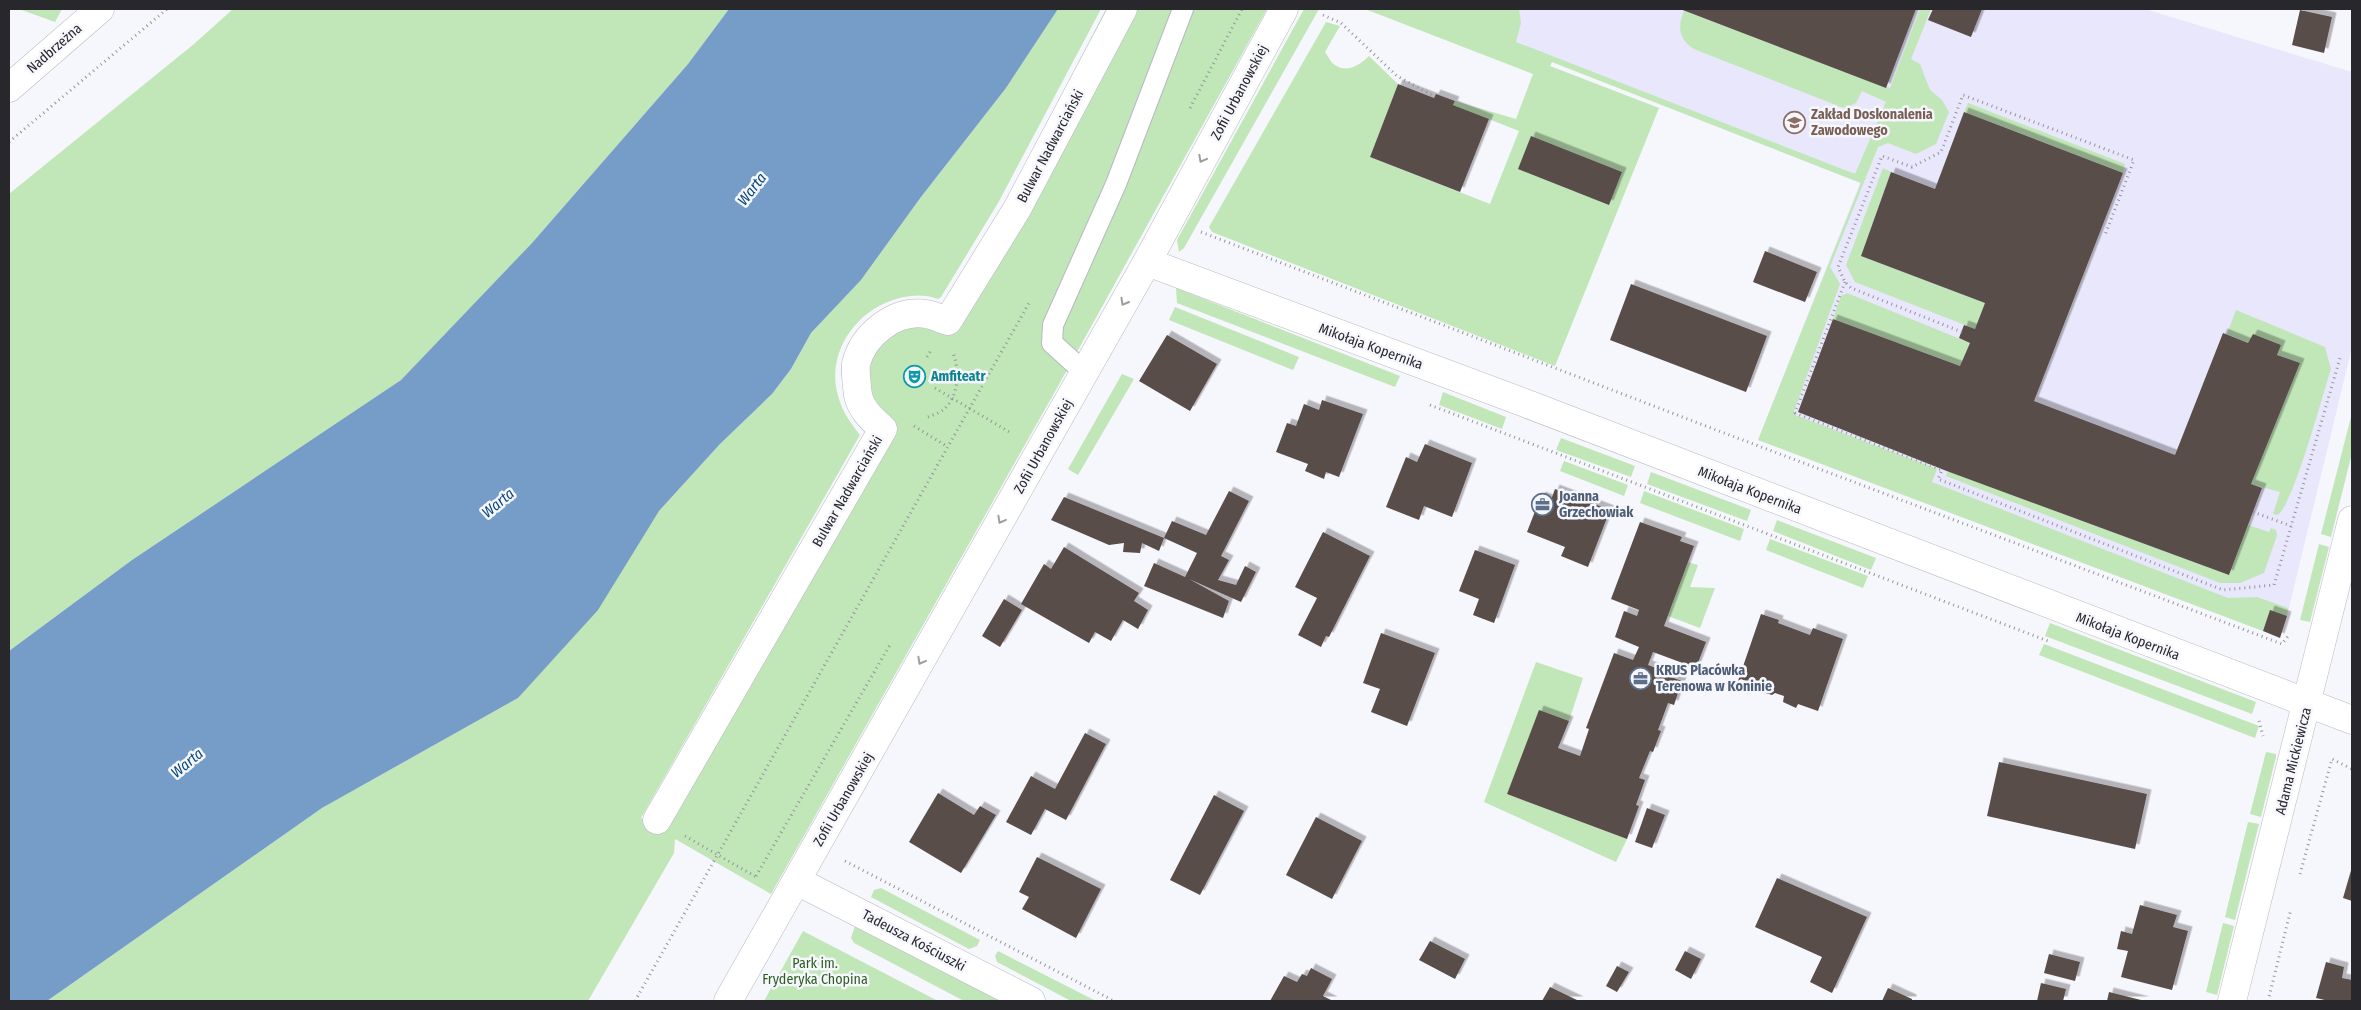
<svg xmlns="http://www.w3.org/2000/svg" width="2361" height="1010" viewBox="0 0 2361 1010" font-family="'Fira Sans Condensed',sans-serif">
  <defs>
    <filter id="shadow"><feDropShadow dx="4.5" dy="-4.5" stdDeviation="0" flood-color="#0004"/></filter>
  </defs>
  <rect width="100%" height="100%" fill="#f6f6fd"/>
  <!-- built -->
  <path fill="#e8e7fb" d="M1417,9H2145L2352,72V347L2287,616L2270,611L2263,631L1758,440L1860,183Z"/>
  <!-- green -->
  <path fill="#c1e6b8" d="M19,9H62L55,22Z
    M233,9H729L688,64L532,243L401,380L132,560L9,651V194L194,44Z
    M1058,9H1101L998,203L941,297L938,299C923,293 905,295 890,301C850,316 824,360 840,402C844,414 852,425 860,435L641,818L646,821L869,434L854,419L844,398L841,370L848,345L865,323L889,308L944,307L1006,202L1106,9H1267L1057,388L771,894L675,839L674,853L588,1001H47L322,808L518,698L638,543L659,511L720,444L772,394L791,369L811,333L861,280L921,197L1006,88Z
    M1304,9H1319L1184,248L1179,252L1177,240Z
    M1365,9H1519L1521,23L1516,42L1855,174L1886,102L1862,91L1856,103L1846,108L1841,107L1694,49C1679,40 1677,27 1684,11L1890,88L1920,9H1931L1911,59L1920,64L1930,90L1942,100L1949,112L1936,144L1916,154L1888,143L1878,147L1830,267L1840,284L1793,414L1937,469L1932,482L2228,598L2257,597L2288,608L2287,616L2270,611L2263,631L1758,440L1861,183L1552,62L1550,66L1659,108L1555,366L1212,232L1209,227L1326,22L1340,26L1325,52C1328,56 1331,63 1335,65C1347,74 1361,64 1369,56L1398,84L1370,157L1490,204L1519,131L1453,105L1455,101L1516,119L1533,74Z
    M1968,103L2125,164L2123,173L1964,112Z
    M1883,168L1891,172L1861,256L1985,303L1975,329L1855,282L1846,265Z
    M1176,288L1400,376L1395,387L1177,303Z
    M1847,293L1970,343L1960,366L1833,319L1841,296Z
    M1175,307L1299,357L1293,370L1169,320Z
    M2236,310L2325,347L2331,369C2324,390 2292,510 2277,515L2273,514L2280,492L2251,484L2300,363L2277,355L2281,345L2253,334L2248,343L2227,334Z
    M1122,374L1134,379L1078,475L1068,469Z
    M1443,392L1506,417L1502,429L1439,405Z
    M2352,413V453L2331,537L2321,534Z
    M1561,438L1635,466L1631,477L1556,450Z
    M1564,461L1628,485L1624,496L1560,471Z
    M1948,471L2229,575L2248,525L2269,532L2271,528L2276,530L2277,535L2264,573L2240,583H2220L1946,476Z
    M1651,472L1751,510L1747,521L1647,484Z
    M1644,491L1744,529L1740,541L1640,503Z
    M1777,520L1876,558L1871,570L1773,531Z
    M1770,539L1868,576L1863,588L1766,550Z
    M2319,544L2329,547L2310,622L2300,620Z
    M1688,562L1698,565L1690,587L1715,588L1700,628L1668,616Z
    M2050,623L2256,702L2252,714L2045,636Z
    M2044,644L2259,726L2255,738L2039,655Z
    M1536,662L1583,678L1569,721L1539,711L1507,794L1627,839L1616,862L1484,802Z
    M2266,752L2276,754V757L2261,817L2250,814Z
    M2248,822L2259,824L2235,920L2225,917Z
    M881,888L980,940L977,946L969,949L871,897L874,890Z
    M2223,923L2234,926L2217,995L2206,992Z
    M855,926L1001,1001H964L854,943L851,938Z
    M803,931L938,1001H764Z
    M998,951L1096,1001H1071L997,962L995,956Z"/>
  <!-- water -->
  <path fill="#759dc7" d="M729,9H1058L1006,88L921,197L861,280L811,333L791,369L772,394L720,444L659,511L598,610L518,698L322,808L47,1001H9V651L132,560L401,380L532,243L688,64Z"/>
  <!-- building -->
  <path fill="#584d48" filter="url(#shadow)" d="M1680,9H1916L1886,88Z
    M1933,9H1982L1971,37L1928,20Z
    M2300,10L2332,17L2324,53L2292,45Z
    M1398,84L1434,98L1436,94L1455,101L1453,105L1489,119L1460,192L1370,157Z
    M1964,112L2123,173L2034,401L2175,455L2223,333L2248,343L2253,334L2281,345L2277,355L2300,363L2251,484L2262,488L2229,575L1944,470L1798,412L1833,319L1960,366L1970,343L1959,338L1964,325L1975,329L1985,303L1861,256L1891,172L1935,189Z
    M1531,136L1622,172L1609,205L1518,169Z
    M1765,251L1817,272L1805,302L1753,282Z
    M1631,284L1767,336L1746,392L1610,340Z
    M1167,335L1217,364L1190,411L1139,381Z
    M1322,400L1363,414L1339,477L1326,472L1324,479L1305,471L1308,464L1276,452L1287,423L1296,426L1304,404L1319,410Z
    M1425,444L1472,463L1452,517L1424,506L1419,520L1386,507L1406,457L1417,462Z
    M1555,489L1610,510L1588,567L1561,556L1565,547L1527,532L1541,496L1551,500Z
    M1229,491L1249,501L1221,556L1229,560L1218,580L1236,585L1245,566L1256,572L1241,602L1189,579L1229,601L1223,618L1144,586L1154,563L1185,577L1197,553L1164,538L1172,521L1206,535Z
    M1064,497L1164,538L1159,551L1142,543L1140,553L1123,552L1124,543L1109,545L1051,520Z
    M1640,522L1682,537L1680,541L1694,546L1664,626L1706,642L1696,668L1653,652L1648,665L1669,673L1668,676L1682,681L1674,705L1668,703L1658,730L1661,731L1653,752L1650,751L1639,778L1645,780L1636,805L1639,806L1627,839L1507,794L1539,710L1569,721L1558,748L1580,756L1589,729L1586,728L1614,653L1633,660L1639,647L1615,637L1624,611L1637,616L1639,610L1611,599Z
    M1323,532L1370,556L1329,637L1326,636L1321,647L1298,635L1317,598L1295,587Z
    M1064,547L1139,593L1134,601L1148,610L1138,629L1123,620L1111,641L1095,632L1089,643L1021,604L1044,564L1051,569Z
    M1475,550L1515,565L1494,623L1473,615L1479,599L1459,591Z
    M1004,599L1022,610L1000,647L982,636Z
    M2270,610L2287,616L2280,638L2263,631Z
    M1761,614L1779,620L1778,623L1810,635L1813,628L1843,639L1818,711L1798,704L1796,708L1783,702L1784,696L1775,693L1772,695L1746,687L1748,682L1741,679L1738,681Z
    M1381,633L1435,653L1407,726L1371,712L1380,689L1363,683Z
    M1085,733L1106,744L1066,820L1045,809L1031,835L1006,822L1031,776L1055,789Z
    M1999,762L2147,794L2135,849L1987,816Z
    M938,793L974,815L980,806L996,815L961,873L909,842Z
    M1214,795L1244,811L1200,895L1170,880Z
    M1647,808L1665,815L1652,848L1635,842Z
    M1316,817L1362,841L1332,899L1286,875Z
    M1037,857L1101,889L1076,938L1022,909L1029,897L1019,892Z
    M2352,867V901L2343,898Z
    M1777,878L1867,917L1832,993L1810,982L1822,957L1755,927Z
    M2140,905L2177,915L2173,927L2188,931L2172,990L2121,977L2128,951L2117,949L2121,931L2132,934Z
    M1430,941L1465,959L1455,979L1419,960Z
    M1685,951L1701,959L1691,979L1675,970Z
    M2049,954L2080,962L2075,981L2044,973Z
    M2326,962L2344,967L2342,978L2352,980V1001H2329L2316,998Z
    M1617,966L1629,972L1617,992L1606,986Z
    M1311,968L1332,979L1323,996L1333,1001H1270L1284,976L1297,982L1302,974L1307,976Z
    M2041,983L2066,989L2063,1001H2037Z
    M1550,987L1579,1001H1542Z
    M1888,988L1912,999V1001H1882Z
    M2109,992L2145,1001H2107Z"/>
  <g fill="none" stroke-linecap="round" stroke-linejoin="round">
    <defs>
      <path id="service" d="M1084,372L1052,343L1053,325L1116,184L1183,9"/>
      <path id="pedestrian" d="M657,820L883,429C873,420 861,410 858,395C857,387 855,372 856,364C863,335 895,309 926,314C933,315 941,319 948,321L1017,209L1123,9"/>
      <path id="minor" d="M9,88L100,9
        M1147,262L1525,403L2352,720
        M797,881L1031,1001
        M728,1001L1147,262L1284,9
        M2232,1001L2352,520"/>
    </defs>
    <!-- service casing -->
    <use href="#service" stroke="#b8b8c3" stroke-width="22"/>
    <!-- pedestrian casing -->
    <use href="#pedestrian" stroke="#b8b8c3" stroke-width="29"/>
    <!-- minor casing -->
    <use href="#minor" stroke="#b8b8c3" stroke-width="29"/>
    <!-- path -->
    <path stroke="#95949a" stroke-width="3" stroke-dasharray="1 4" stroke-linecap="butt" d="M1323,15L1341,23L1397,76L1432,95
      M1190,108L1242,9
      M9,142L167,9
      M1201,232L1711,428L2282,644L2289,635
      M1845,282L1795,413L1942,470L1938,479L2223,590L2274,585L2340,358
      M1962,332L1851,288L1845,282L1838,267L1882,156L1912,167L1941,152L1963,95L2134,160L2105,235
      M927,357L932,349
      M935,388L1011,433
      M1430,405L2048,641
      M928,417C933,415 939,413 943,410C959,397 960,370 953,353
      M914,426L948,447
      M2253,512L2291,526
      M2259,721L2263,736
      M685,836L758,878
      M845,861L1114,1001
      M2300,874L2332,759L2352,769
      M756,876L891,643
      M635,1001L1029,303
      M2268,1001L2291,909"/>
    <!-- service -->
    <use href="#service" stroke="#fff" stroke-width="20"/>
    <!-- pedestrian -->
    <use href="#pedestrian" stroke="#fff" stroke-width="28"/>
    <!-- minor -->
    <use href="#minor" stroke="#fff" stroke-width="28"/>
  </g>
  <!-- one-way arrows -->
  <defs><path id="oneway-chevron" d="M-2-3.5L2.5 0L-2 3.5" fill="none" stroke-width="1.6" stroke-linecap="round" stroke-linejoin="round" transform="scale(1.25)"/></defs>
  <g stroke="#9e9ea0">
    <use href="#oneway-chevron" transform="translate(1202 159) rotate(118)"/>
    <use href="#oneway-chevron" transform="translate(1124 302) rotate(120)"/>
    <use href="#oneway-chevron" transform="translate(1001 520) rotate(119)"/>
    <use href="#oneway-chevron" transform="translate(921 661) rotate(119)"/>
  </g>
  <!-- icons -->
  <defs>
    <symbol id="university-ring" viewBox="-11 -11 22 22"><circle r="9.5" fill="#f6f6fd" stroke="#8d6e63" stroke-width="1.5"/><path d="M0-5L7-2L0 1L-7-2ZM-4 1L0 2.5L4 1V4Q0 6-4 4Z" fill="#8d6e63"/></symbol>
    <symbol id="theatre-ring" viewBox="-11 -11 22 22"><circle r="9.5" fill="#f6f6fd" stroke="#0f9aa8" stroke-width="1.5"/><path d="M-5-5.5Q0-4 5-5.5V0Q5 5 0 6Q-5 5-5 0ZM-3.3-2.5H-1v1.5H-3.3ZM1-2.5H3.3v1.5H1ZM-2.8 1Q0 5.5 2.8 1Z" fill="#0f9aa8"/></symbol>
    <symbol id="office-ring" viewBox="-11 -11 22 22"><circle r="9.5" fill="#f6f6fd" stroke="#5c6f8a" stroke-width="1.5"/><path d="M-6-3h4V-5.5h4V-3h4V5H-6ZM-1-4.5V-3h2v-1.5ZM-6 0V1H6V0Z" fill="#5c6f8a"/></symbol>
  </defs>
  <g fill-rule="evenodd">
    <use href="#university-ring" x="1782" y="110" width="25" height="25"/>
    <use href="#theatre-ring" x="902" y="364" width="25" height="25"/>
    <use href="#office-ring" x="1530" y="492" width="25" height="25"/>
    <use href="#office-ring" x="1628" y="666" width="25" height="25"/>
  </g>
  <g text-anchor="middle" stroke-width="5" stroke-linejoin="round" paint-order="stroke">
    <!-- street labels -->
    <g font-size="14" fill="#28272c" stroke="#f6f6fd">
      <text transform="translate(54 48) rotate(-41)" y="5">Nadbrzeżna</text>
      <text transform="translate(1239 92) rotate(-62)" y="5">Zofii Urbanowskiej</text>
      <text transform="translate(1050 146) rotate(-62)" y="5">Bulwar Nadwarciański</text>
      <text transform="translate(1371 346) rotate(20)" y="5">Mikołaja Kopernika</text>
      <text transform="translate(1043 446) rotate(-61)" y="5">Zofii Urbanowskiej</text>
      <text transform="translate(1750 490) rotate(21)" y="5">Mikołaja Kopernika</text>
      <text transform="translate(847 491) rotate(-60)" y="5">Bulwar Nadwarciański</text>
      <text transform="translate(2128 636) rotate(21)" y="5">Mikołaja Kopernika</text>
      <text transform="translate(2293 761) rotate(-76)" y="5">Adama Mickiewicza</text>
      <text transform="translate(843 799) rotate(-60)" y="5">Zofii Urbanowskiej</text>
      <text transform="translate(914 940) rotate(28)" y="5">Tadeusza Kościuszki</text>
    </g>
    <!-- education labels -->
    <g font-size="14" font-weight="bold" fill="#785e54" stroke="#f6f6fd" text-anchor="start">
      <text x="1811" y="119">Zakład Doskonalenia<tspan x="1811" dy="16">Zawodowego</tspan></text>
    </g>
    <!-- culture labels -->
    <g font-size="14" font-weight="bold" fill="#0d838f" stroke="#f6f6fd" text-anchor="start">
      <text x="931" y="381">Amfiteatr</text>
    </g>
    <!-- service labels -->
    <g font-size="14" font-weight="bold" fill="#4e5e75" stroke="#f6f6fd" text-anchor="start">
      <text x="1559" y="501">Joanna<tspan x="1559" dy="16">Grzechowiak</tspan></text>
      <text x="1656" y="675">KRUS Placówka<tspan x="1656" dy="16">Terenowa w Koninie</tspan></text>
    </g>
    <!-- park labels -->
    <g font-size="14" fill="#2d5d21" stroke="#f6f6fd">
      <text x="815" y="968">Park im.<tspan x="815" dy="16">Fryderyka Chopina</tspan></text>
    </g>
    <!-- water labels -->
    <g font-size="15" font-style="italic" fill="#07477b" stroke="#f6f6fd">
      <text transform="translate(752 189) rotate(-52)" y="5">Warta</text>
      <text transform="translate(498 503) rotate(-40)" y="5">Warta</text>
      <text transform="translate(187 763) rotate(-40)" y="5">Warta</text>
    </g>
  </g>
  <!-- border -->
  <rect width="2361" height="1010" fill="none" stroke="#28272c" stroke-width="20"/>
</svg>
